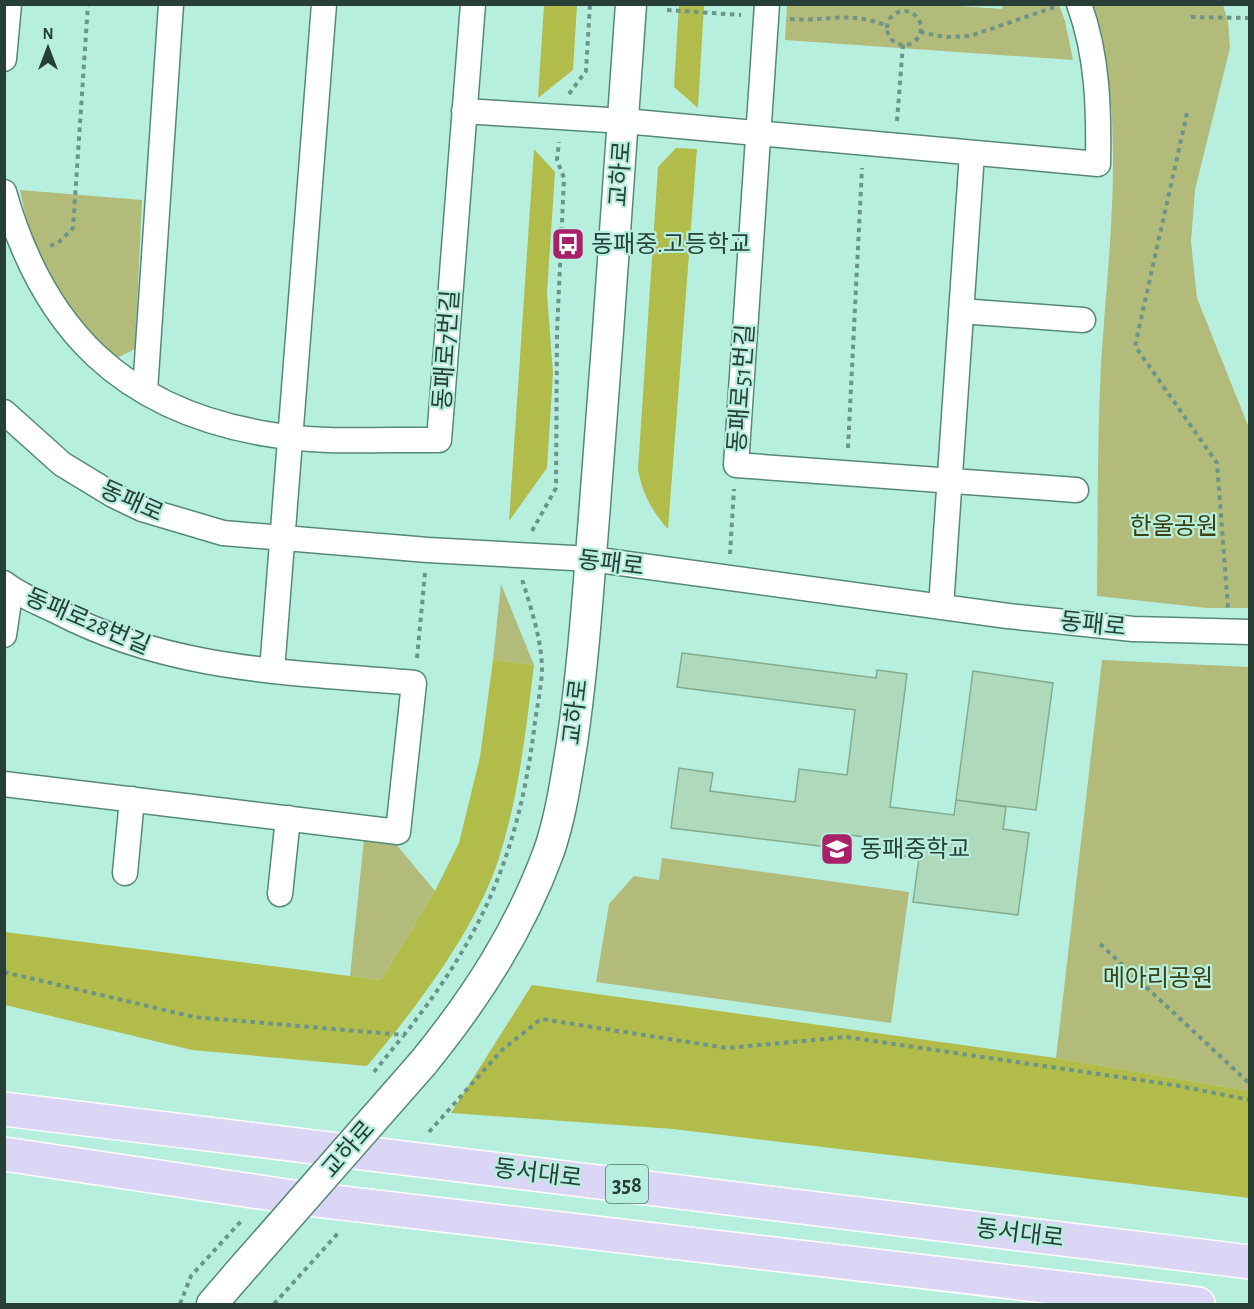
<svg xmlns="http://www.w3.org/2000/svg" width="1254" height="1309" viewBox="0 0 1254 1309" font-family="'Alegreya Sans','Noto Sans KR',sans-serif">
  <rect width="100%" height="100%" fill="#b7efde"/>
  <!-- green -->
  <path fill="#b3bb7a" d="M931,4L1002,9L1003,5H1059L1065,21L1073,60L785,40L787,5Z
    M1093,5H1223L1228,21L1230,48L1195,190L1191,242L1197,298L1249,428V608H1207L1097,596C1098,519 1097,442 1101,365C1108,250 1128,115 1093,5Z
    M20,190L142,200L135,349L117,358C64,311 33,259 20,190Z
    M501,584L534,665L493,660Z
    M1102,660L1249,667V1091L1056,1058Z
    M364,839L395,843L435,891L381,980L350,976Z
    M662,858L909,892L891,1023L596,982L609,904L634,876L659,880Z"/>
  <!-- forest -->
  <path fill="#b1bc4b" d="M544,5H577L573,70L538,98Z
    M679,5H704L698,108L674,87Z
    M676,148L697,149L668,529C651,510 643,494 638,470L658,167Z
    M534,149L555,172L547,293L553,374L547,468L509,521Z
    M493,660L534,665C526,730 519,795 499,858C477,928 414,1011 367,1066L192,1050L5,1005V932L381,980L435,891L459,843L480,757Z
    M532,985L1056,1058L1249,1091V1198L673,1129L451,1113Z"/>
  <!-- building -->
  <path fill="#aed9bb" stroke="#83ac8f" stroke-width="1.5" d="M682,653L876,678L877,670L907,674L890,807L954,815L956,800L1006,807L1003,829L1029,833L1018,915L913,902L919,858L862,851L864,837L837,833L836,848L671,828L679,768L713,773L710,791L795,802L799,769L847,775L855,710L677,687Z
    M973,671L1053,683L1036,810L956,800Z"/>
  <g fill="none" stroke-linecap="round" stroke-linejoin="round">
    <defs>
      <path id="minor" d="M767,4L736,465L1076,490
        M4,59L9,4
        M464,111L624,121L1098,164C1099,110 1098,56 1079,4
        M4,192C43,330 123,410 267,434C323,444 383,439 439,440L473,4
        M961,311L1083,320
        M145,391L171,4
        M4,412L62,464L113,495L142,509L223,533L428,550L591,559L1008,616L1133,629L1250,632
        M4,583C19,595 39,603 56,611C170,671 289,672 414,683L398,832L4,784
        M941,607L972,153
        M4,635L11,588
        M272,671L324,4
        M125,873L132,799
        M280,894L288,818"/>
      <path id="tertiary" d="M423,1063C476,998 520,930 549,851C561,816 566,779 572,743C583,668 588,592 594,517C607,346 620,176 631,4
        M212,1304L237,1275"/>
      <path id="trunk" d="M4,1109L1250,1262
        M4,1154L300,1198L1198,1304"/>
    </defs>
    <!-- minor casing -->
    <use href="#minor" stroke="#54897a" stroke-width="27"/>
    <!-- tertiary casing -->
    <use href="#tertiary" stroke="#54897a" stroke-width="33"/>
    <!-- trunk casing -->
    <use href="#trunk" stroke="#fff" stroke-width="36"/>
    <!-- path -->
    <path stroke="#6d9489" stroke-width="4" stroke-dasharray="4.5 4.5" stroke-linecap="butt" d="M667,10L741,15
      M887 28a17 17 0 1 1 34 0a17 17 0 1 1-34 0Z
      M1191,17L1250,18
      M790,19C831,22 846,10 888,26
      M920,32L945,37L970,36L1055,7
      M569,94L586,71L590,4
      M1187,113L1135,346L1217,463L1228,608
      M897,121L903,44
      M50,246L58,243L73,228L88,4
      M848,448L862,168
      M532,531L556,488L557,332L564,178L557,160L559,142
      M730,554L734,489
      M417,658L425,573
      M1100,944L1250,1084
      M4,972L194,1017L404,1035C482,937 518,854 534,730C536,710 542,687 542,667C541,638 531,609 523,582H519
      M374,1072L403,1036
      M429,1132L502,1050L541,1019L727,1048L846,1037L1174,1085L1250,1100
      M180,1304L191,1276L243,1219
      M274,1304L340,1231"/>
    <!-- minor -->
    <use href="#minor" stroke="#fff" stroke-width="24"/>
    <!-- tertiary -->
    <use href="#tertiary" stroke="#fff" stroke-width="30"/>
    <!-- trunk -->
    <use href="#trunk" stroke="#dcd6f6" stroke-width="33"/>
    <defs>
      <path id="tertiary-bridge" d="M237,1275L423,1063"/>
    </defs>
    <!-- tertiary-bridge casing -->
    <use href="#tertiary-bridge" stroke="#54897a" stroke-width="33" stroke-linecap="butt"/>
    <!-- tertiary-bridge -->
    <use href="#tertiary-bridge" stroke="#fff" stroke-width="30"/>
  </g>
  <!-- icons -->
  <defs>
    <symbol id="bus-square" viewBox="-11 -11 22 22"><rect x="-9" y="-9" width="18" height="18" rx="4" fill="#a82068" stroke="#b7efde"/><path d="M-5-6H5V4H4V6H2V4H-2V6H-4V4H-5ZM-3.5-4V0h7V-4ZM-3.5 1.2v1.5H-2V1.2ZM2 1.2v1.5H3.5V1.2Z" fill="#fff"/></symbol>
    <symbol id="school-square" viewBox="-11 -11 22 22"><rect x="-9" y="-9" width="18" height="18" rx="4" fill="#a82068" stroke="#b7efde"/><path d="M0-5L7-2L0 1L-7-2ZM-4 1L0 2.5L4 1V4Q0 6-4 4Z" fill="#fff"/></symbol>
  </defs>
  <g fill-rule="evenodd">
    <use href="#bus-square" x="549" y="225" width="38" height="38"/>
    <use href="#school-square" x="818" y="830" width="38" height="38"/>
  </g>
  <g text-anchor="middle" stroke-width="4.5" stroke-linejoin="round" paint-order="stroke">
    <!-- shield labels -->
    <rect fill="#b7efde" stroke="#53746a" stroke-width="1.5" x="606" y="1165" width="42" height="38" rx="4.5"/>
    <g font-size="22" font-weight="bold" fill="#283f38">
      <text x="627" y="1192">358</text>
    </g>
    <!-- street labels -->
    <g font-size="24" fill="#283f38" stroke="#b7efde">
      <text transform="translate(620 174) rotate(-86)" y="8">교하로</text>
      <text transform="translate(446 350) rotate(-86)" y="8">동패로7번길</text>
      <text transform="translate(741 388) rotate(-86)" y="8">동패로51번길</text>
      <text transform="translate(132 501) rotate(24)" y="8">동패로</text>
      <text transform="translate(611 563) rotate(7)" y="8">동패로</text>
      <text transform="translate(88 621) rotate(23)" y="8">동패로28번길</text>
      <text transform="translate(1093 624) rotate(6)" y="8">동패로</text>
      <text transform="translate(575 712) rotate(-83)" y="8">교하로</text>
      <text transform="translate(348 1149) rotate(-49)" y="8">교하로</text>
      <text transform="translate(538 1173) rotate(7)" y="8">동서대로</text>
      <text transform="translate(1020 1233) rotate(7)" y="8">동서대로</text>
    </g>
    <!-- poi labels -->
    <g font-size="24" fill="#283f38" stroke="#b7efde" text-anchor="start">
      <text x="591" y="252">동패중.고등학교</text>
      <text x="860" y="857">동패중학교</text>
    </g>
    <!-- park labels -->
    <g font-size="24" fill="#3c4012" stroke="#b7efde">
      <text x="1174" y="534">한울공원</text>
      <text x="1158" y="986">메아리공원</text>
    </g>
  </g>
  <!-- border -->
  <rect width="1254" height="1309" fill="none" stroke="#283f38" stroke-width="12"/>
  <!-- north arrow -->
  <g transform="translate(48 48)" stroke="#b7efde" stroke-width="4.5" paint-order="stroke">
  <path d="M0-4.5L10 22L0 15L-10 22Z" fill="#283f38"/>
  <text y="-9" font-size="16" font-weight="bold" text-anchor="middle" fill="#283f38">N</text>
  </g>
</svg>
